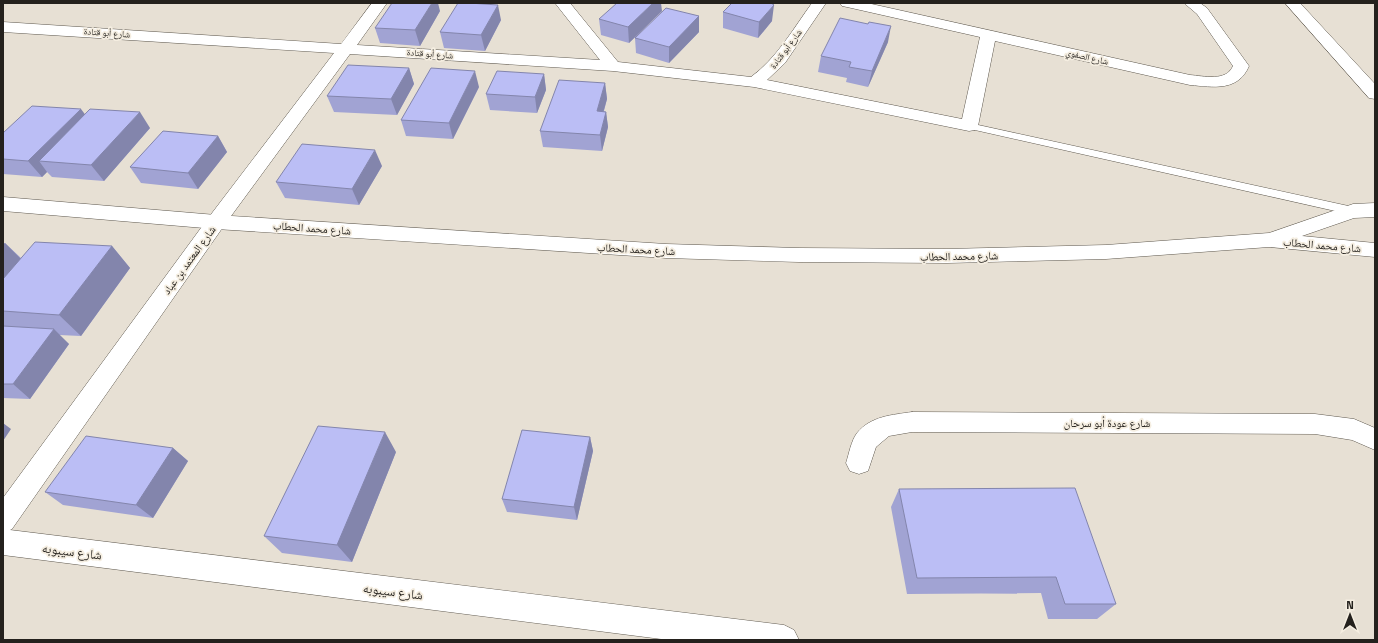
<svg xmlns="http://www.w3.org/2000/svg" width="1378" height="643" viewBox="0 0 1378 643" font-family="'Titillium Web','Noto Naskh Arabic',sans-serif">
  <rect width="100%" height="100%" fill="#e7e0d4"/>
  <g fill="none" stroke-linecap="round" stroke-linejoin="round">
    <defs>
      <path id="lane" d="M969,123L1353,207L1357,208L1358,211L1357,214L1353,215L966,128L964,126Z"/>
      <path id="street" d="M372,3H387L357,45L600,60L555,3H570L618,62L751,77C777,58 793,29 812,3H826L785,63L767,80L962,119L980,37L847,7L842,6L840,3H867L1190,75C1204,76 1226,82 1233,66L1197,14L1184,3H1200L1207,8L1249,66C1238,92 1213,87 1190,85L995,41L978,126L975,130L969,131L754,87L613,71L350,54L223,227L12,529L10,530L784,625L794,630L799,640H669L3,555V498L209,217L334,53L3,32V22L341,44Z
        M1285,3H1300L1375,84V99L1369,98Z
        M912,412L1315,414L1354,419L1375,428V450L1352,440L1315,434L912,432L889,436L876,447L868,471L859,474L850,471L846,463C849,454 851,441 857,433C871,416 892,415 912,412Z"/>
      <path id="secondary" d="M3,197L216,215L666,244L799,248L947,249L1106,245L1269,233L1353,204L1375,203V217L1354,218L1302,236L1375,243V257L1269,247L1106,259L947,263L799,262L666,258L216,229L3,211Z"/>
    </defs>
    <!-- lane casing -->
    <use href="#lane" stroke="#5f594f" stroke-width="1"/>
    <!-- street casing -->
    <use href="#street" stroke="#5f594f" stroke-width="1"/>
    <!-- secondary casing -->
    <use href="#secondary" stroke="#5f594f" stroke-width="1"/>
    <!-- lane -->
    <use href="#lane" fill="#fff" fill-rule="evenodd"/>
    <!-- street -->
    <use href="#street" fill="#fff" fill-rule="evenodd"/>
    <!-- secondary -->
    <use href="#secondary" fill="#fff" fill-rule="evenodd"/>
  </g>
  <!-- wall -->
  <path fill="#a1a3d3" d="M440,11L420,46L380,43L375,28Z
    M662,11L629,43L601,35L599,19Z
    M723,12L772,21L758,38L723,28Z
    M699,16V32L669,63L636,53L635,38Z
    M501,20L485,51L444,48L440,32Z
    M888,42L868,87L846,82L847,78L818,72L821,56Z
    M409,68L414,84L397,115L334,112L327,96Z
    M544,74L546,90L537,113L490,110L486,94Z
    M605,83L607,99L604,111L606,112L608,127L602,151L543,147L540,131Z
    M479,87L453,139L406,136L401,120Z
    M85,114L150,128L104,181L52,177L47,172L42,177L3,174V133Z
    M218,136L227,152L198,189L141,183L130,167Z
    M382,166L359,205L285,198L276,182Z
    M3,243H5L21,258L112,246L130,268L81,336L59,335L69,344L30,399L3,398Z
    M590,437L593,451L577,520L507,512L502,499Z
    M173,448L188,461L153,518L63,505L45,492Z
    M396,452L352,562L282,553L264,536Z
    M899,489L1116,604L1097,619H1048L1041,593L907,594L891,507Z"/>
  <!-- shaded-wall -->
  <path fill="#8385ac" d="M432,3H438L440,11L420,46L415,30Z
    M653,3H661L662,11L629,43L628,27Z
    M498,5L501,20L485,51L481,35Z
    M774,5L772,21L758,38L759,22Z
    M699,16V32L669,63V47Z
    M891,26L888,42L868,87L872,71Z
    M409,68L414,84L397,115L391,99Z
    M475,71L479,87L453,139L449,123Z
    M544,74L546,90L537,113L535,97Z
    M605,83L607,99L599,127L597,111Z
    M81,109L93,125L39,161L47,172L42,177L28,161Z
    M140,112L150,128L104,181L91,165Z
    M606,112L608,127L602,151L600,135Z
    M218,136L227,152L198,189L188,173Z
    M375,150L382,166L359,205L352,189Z
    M5,243L27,265L3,292V245Z
    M112,246L130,268L81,336L59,315Z
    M54,329L69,344L30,399L13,384Z
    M3,423L11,429L3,441Z
    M385,432L396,452L352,562L337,545Z
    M590,437L593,451L577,520L574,507Z
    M173,448L188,461L153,518L136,505Z"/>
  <!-- building -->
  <path fill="#bbbef5" stroke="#8385ac" d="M392,3H432L415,30L375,28Z
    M458,3H469L498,5L481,35L440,32Z
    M617,3H653L628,27L599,19Z
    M732,3H771L774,5L759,22L723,12Z
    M666,8L699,16L669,47L635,38Z
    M840,18L868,24L869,22L891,26L872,71L849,67L851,62L821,56Z
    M348,65L409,68L391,99L327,96Z
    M431,68L475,71L449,123L401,120Z
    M497,71L544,74L535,97L486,94Z
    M559,80L605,83L597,111L606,112L600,135L540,131Z
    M32,106L81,109L28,161L3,159V133Z
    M90,109L140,112L91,165L39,161Z
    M163,131L218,136L188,173L130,167Z
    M302,144L375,150L352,189L276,182Z
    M35,242L112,246L59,315L3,311V279Z
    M3,326L54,329L13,384H3Z
    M318,426L385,432L337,545L264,536Z
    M522,430L590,437L574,507L502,499Z
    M86,436L173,448L136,505L45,492Z
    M1075,488L1116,604H1065L1056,577L917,578L899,489Z"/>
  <g text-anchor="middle" stroke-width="3.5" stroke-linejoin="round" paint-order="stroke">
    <!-- far-street labels -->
    <g font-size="9" fill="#24211d" stroke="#f5eee1">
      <text transform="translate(107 33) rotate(4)" y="3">شارع أبو قتادة</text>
      <text transform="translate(786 49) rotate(-53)" y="3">شارع أبو قتادة</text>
      <text transform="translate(430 54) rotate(4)" y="3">شارع أبو قتادة</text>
      <text transform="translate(1087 57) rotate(13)" y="3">شارع الصفوي</text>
    </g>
    <!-- street labels -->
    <g font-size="11" fill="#24211d" stroke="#f5eee1">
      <text transform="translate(312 228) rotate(4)" y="4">شارع محمد الحطاب</text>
      <text transform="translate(1322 245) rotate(5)" y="4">شارع محمد الحطاب</text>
      <text transform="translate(636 249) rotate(3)" y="4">شارع محمد الحطاب</text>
      <text transform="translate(959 256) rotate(-1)" y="4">شارع محمد الحطاب</text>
      <text transform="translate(189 260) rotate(-54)" y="4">شارع المعتمد بن عباد</text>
      <text x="1107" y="427">شارع عودة أبو سرحان</text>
    </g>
    <!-- near-street labels -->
    <g font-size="13" fill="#24211d" stroke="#f5eee1">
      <text transform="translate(72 551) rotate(7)" y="5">شارع سيبوبه</text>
      <text transform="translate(393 591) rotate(7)" y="5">شارع سيبوبه</text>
    </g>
  </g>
  <!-- border -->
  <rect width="1378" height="643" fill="none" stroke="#24211d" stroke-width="8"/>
  <!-- north arrow -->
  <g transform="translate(1350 615)" stroke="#f5eee1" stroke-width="3" paint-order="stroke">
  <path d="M0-3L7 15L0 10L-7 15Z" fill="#24211d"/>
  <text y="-6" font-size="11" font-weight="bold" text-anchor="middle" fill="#24211d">N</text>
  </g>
</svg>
